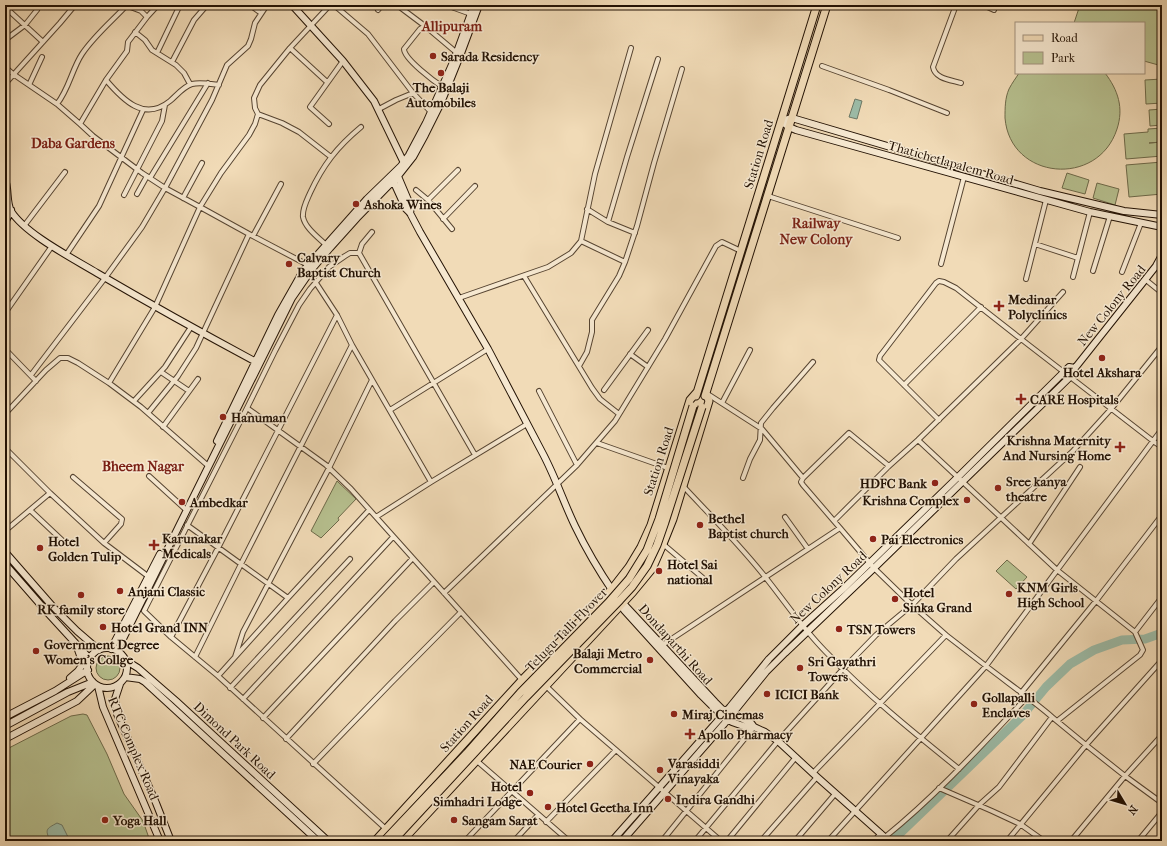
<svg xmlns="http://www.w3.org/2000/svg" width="1167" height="846" viewBox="0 0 1167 846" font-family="'IM FELL French Canon',serif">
  <rect width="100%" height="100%" fill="#f1dbb7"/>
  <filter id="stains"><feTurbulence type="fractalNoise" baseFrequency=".005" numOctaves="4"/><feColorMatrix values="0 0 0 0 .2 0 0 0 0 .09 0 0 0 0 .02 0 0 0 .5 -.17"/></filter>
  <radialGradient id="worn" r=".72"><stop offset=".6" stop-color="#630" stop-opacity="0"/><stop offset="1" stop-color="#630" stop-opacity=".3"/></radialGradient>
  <!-- green -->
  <path fill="#b7c190" stroke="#6d6a4a" d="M1080,5H1162V66L1144,61V23H1074Z
    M1019,73H1105C1118,90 1124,108 1117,129C1098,188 1010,180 1005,118C1005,108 1005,98 1009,89C1012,83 1016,78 1019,73Z
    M1162,79V103L1146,104L1145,80Z
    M1162,109V125L1150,126L1149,110Z
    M1162,128V142L1149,143L1162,142V156L1126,159L1124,134L1148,132V129Z
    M1162,162V194L1129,197L1126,165Z
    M1067,173L1089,180L1085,194L1062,188Z
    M1097,183L1119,189L1115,205L1093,198Z
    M337,481L356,499L338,518L339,520L321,538L311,531Z
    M1007,560L1027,577L1016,589L996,571Z
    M96 668a12 12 0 1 1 24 0a12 12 0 1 1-24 0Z
    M83,714L87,715L107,754L124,794L143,821L150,841H5V750L71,716Z"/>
  <!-- water -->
  <path fill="#9cbca8" stroke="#6c7866" d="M855,99L862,101L857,119L849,117Z
    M57,823L62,825L70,841H50C45,829 46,829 57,823Z"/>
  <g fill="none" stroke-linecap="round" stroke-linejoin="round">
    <!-- river -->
    <path stroke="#9cbca8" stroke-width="9" d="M892,841L1022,716L1046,687L1070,664L1094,650L1122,640L1145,639L1162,633"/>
    <defs>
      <path id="street" d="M125,5L141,11L147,17L128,42L127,51L106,80L80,124L93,136L142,173L165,188L200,207L155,307L109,383L141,407L206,464
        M250,5L261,13
        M334,5L368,34L413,93
        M397,5L425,26
        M446,5L471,14
        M956,5L933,67C935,79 951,80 961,83
        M983,5L994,10
        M5,7L43,42
        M378,10L382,5
        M147,17L158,5
        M135,32L145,40L152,50L176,65L184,73L190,84
        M5,40L25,25L37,10
        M290,48L327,82
        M157,53L180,5
        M172,62L194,20L207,5
        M822,66L889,90L947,113
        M5,67L13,74L57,104C69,89 72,69 82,54C94,36 112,21 126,6
        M106,80C123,100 144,122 170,101C176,96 184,86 192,84C200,82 211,84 219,85
        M5,84L60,23L75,5
        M29,85L42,57
        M444,88C435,82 404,59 404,49L420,29L425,26L457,53
        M57,104L80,124
        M379,109L396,100L413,93L431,112
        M258,114L282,123L299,132L331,157
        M329,124L310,107L343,61
        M150,178L208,83
        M416,190L428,200L452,229
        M137,194L147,176
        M124,195L162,121L165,105
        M768,196L898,238
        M183,198L202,163
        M428,200L458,170
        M587,209L608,222L635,233
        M443,219L475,186
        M608,222L627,157L658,59
        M24,226L65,172
        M372,232L362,244L359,253L475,455
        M253,236L281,184
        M581,241L625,262
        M1035,244L1078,258
        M327,246C319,238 305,228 303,217C302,209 307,200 310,193C323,165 337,147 361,127
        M359,253H350L345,256L329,267L310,289L299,305L275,351L247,408L144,611L171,637L218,676L386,829
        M66,255L99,206L143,110
        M941,264L964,177
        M308,265L249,234L200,207L221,173L249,135L255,124L258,114L255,108L254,98L260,85L290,48L330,5
        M1093,271L1110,216
        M1122,272L1141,223
        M524,276L592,388L600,399L619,414
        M1073,277L1090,212
        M1026,279L1046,200
        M1146,280L1162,293
        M316,283L337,315L352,345
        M459,298L548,267L571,253L581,241L595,174L631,48
        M5,313L52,246
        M5,349L36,381
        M630,354L648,367
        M579,366L587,352L592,332V320L619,276L625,262L637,226L654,163L682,69
        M161,372L189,391
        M31,375L105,278L142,227L165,188L212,100L227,65L248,46L251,39L255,23L267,5
        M904,385L981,307
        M604,390L648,330
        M539,391L577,465
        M706,393L762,429L803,478
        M134,401L165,367L191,327
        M722,403L750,350
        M247,408L326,465L351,489L376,517L431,482L527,424
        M390,410L488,349
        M148,413L178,376L196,348L249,234
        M5,414L46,370L60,358H68L78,363L109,383
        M939,420L879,360L880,356L936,283L939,281L944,282L956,288L1021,339L1063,292
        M163,427L198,379
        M918,440L1057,570L1135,632L1162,597
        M597,443L668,468
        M5,448L50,493L5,531
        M149,476L184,508
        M73,477L122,519L121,524L104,543
        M743,478L750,459L760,440L761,423L773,408L813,362
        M683,486C711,516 741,546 766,578C786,603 803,629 825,651C866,694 913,732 959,769
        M50,493L104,543L149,577
        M30,510L65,543
        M376,517L522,680
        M785,517L808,549
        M834,521L889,466L918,440L1021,339L1153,441L1162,429
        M187,525L241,564L352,345L431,482
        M840,528L803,485L801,482L803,478L849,433L889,466
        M663,544L703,578
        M1029,544L1080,467
        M444,593L577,465L615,421L665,339L716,246L722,242L741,251
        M171,637L218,548L337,315
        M661,646L840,528L874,568L912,605L946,635
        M195,657L241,564L288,598
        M235,657L243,632L329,468L372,380
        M218,676L288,598L369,510
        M230,688L350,559
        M1021,693L1096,601L1162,515
        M243,699L393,537
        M263,718L412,559
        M1057,721L1140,655L1143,650L1135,632
        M1162,735L1125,776L1162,803
        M286,739L395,621L434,582
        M616,750L721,841
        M477,761L569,841
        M313,764L390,684L461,612
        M813,773L946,635L986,666L1153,441L1162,447
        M939,788L992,811L1020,824L1044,841
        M546,822L616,750L580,719
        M407,836L413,841
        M885,837C937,795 982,745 1027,697
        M465,841L580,719L546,686
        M514,841L538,815
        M662,841L754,727
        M695,841L778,741L843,669L876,635L912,605L956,559L1072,452L1111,409L1162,346
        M727,841L796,757
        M761,841L817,777
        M795,841L835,794
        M828,841L986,666C1008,683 1031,699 1052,717
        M874,841L881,833
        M947,841L979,805L999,787L1052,717L1086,745L1007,841
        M1071,841L1125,776L1086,745L1162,660
        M1138,841L1162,812"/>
      <path id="secondary" d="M292,5L343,61L374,101L405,165
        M781,121L789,127L796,130L1090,212L1162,227
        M781,121L792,118L1040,191L1124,211L1162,215
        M397,174L411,207L410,213
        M391,176L406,209L410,213L420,232L488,349L542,452C555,476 563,501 575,526C586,549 599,571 614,593
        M5,179C9,189 6,202 11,211C25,234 74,259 97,273C150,304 204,334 258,363
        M5,223L11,210
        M217,441L278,315L303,271L367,199L401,166L409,155L426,123L454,60L474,5
        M5,552L54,608L77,631L99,650
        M5,564L46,611L90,659
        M620,600L715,702L722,709L751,723L754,727L765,732L778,741L817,777L889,841
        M622,604L624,610L701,695L714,708L732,722L749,728L754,727
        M87 668a20 20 0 1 1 40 0a20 20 0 1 1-40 0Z
        M111,649L160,554
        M117,651L292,298L312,269L330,248L357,218L398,176L413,157L425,135L441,103L460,56L479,5
        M125,660L138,668L176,701L328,841
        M125,677L140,679L145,682L318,841
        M70,678L78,671L83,664L77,647
        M120,684L115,699L117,714L156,803L171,841
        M98,686L103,707L160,841
        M5,717L55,691L88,670
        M5,726L68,692L93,682
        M5,739L77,701L95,684
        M612,841L730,707L769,659L802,626L843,589L958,477L1065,371L1069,367L1075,368
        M622,841L724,724L766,672L785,653L874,568L1071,376L1074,372L1075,368L1156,266L1162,255"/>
      <path id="primary" d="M696,396L817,5
        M705,396L827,5
        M375,841L522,680L612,589L629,567L641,547L651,525L690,400L697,392
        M402,841L633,592L652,569L663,544L673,519L709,401L706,393"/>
    </defs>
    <!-- street casing -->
    <use href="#street" stroke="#564431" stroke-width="6"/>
    <!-- secondary casing -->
    <use href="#secondary" stroke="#231204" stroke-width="8"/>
    <!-- primary casing -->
    <use href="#primary" stroke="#231204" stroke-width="9"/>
    <!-- street -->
    <use href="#street" stroke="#f6e8d0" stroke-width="4"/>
    <!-- secondary -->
    <use href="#secondary" stroke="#f6e8d0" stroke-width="6"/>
    <!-- primary -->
    <use href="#primary" stroke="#f1dbb7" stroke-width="7"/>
    <defs>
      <path id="primary-bridge" d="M384,841L467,753L520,693L608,603L629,579L647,550L659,519L693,406
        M393,841L526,697L620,600L632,587L647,566L657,545L665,522L702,407"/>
    </defs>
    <!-- primary-bridge casing -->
    <use href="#primary-bridge" stroke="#231204" stroke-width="9" stroke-linecap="butt"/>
    <!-- primary-bridge -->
    <use href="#primary-bridge" stroke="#f1dbb7" stroke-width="7"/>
  </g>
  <!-- markers -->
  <g fill="#8f2418" stroke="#f6e8d0" stroke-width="1.5">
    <circle cx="433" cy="56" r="4"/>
    <circle cx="441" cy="73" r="4"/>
    <circle cx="356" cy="204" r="4"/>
    <circle cx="289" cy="264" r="4"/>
    <path d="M997 300h4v4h4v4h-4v4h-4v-4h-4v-4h4z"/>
    <circle cx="1102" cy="358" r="4"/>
    <path d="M1019 393h4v4h4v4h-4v4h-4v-4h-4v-4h4z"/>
    <circle cx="223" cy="417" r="4"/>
    <path d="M1118 441h4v4h4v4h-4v4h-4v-4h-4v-4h4z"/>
    <circle cx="935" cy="483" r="4"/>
    <circle cx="998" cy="488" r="4"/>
    <circle cx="967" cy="500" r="4"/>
    <circle cx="182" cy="502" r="4"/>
    <circle cx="700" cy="525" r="4"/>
    <circle cx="873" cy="539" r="4"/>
    <path d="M152 539h4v4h4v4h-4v4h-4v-4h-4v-4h4z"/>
    <circle cx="40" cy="548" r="4"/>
    <circle cx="659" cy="571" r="4"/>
    <circle cx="120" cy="591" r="4"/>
    <circle cx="1009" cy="594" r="4"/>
    <circle cx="81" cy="595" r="4"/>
    <circle cx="895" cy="599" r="4"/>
    <circle cx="103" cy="627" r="4"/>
    <circle cx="839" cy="629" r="4"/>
    <circle cx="36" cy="651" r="4"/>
    <circle cx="650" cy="660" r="4"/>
    <circle cx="800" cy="668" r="4"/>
    <circle cx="767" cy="694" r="4"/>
    <circle cx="974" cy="704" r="4"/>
    <circle cx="674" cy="714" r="4"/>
    <path d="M688 728h4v4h4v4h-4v4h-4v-4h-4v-4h4z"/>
    <circle cx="590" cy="764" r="4"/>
    <circle cx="660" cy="770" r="4"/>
    <circle cx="530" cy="793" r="4"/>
    <circle cx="668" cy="799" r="4"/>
    <circle cx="548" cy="807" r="4"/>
    <circle cx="105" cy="820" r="4"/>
    <circle cx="454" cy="820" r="4"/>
  </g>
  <g text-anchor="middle" stroke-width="3" stroke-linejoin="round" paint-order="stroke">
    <!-- poi labels -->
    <g font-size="13" font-weight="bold" fill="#231204" stroke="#f6e8d0" text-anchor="start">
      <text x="441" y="61">Sarada Residency</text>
      <text x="441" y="92" text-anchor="middle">The Balaji<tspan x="441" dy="15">Automobiles</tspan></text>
      <text x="364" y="209">Ashoka Wines</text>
      <text x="297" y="262">Calvary<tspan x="297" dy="15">Baptist Church</tspan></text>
      <text x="1008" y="304">Medinar<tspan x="1008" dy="15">Polyclinics</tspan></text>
      <text x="1102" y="377" text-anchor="middle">Hotel Akshara</text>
      <text x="1030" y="404">CARE Hospitals</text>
      <text x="231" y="422">Hanuman</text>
      <text x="1111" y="445" text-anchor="end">Krishna Maternity<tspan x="1111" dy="15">And Nursing Home</tspan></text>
      <text x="1006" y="486">Sree kanya<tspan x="1006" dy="15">theatre</tspan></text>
      <text x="927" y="488" text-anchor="end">HDFC Bank</text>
      <text x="959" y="505" text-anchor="end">Krishna Complex</text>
      <text x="190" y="507">Ambedkar</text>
      <text x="708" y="523">Bethel<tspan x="708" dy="15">Baptist church</tspan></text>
      <text x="162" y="543">Karunakar<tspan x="162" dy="15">Medicals</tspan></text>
      <text x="881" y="544">Pai Electronics</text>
      <text x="48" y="546">Hotel<tspan x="48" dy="15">Golden Tulip</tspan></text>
      <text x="667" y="569">Hotel Sai<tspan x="667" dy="15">national</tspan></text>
      <text x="1017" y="592">KNM Girls<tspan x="1017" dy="15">High School</tspan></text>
      <text x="128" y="596">Anjani Classic</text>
      <text x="903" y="597">Hotel<tspan x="903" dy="15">Sinka Grand</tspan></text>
      <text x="81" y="614" text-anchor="middle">RK family store</text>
      <text x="111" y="632">Hotel Grand INN</text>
      <text x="847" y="634">TSN Towers</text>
      <text x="44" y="649">Government Degree<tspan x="44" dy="15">Women's Collge</tspan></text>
      <text x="642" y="658" text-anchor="end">Balaji Metro<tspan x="642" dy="15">Commercial</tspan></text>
      <text x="808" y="666">Sri Gayathri<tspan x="808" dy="15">Towers</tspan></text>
      <text x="775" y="699">ICICI Bank</text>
      <text x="982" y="702">Gollapalli<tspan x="982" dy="15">Enclaves</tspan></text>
      <text x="682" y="719">Miraj Cinemas</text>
      <text x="698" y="739">Apollo Pharmacy</text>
      <text x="668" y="768">Varasiddi<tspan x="668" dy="15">Vinayaka</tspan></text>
      <text x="582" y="769" text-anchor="end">NAE Courier</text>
      <text x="522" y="791" text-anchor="end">Hotel<tspan x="522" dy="15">Simhadri Lodge</tspan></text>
      <text x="676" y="804">Indira Gandhi</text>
      <text x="556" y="812">Hotel Geetha Inn</text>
      <text x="113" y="825">Yoga Hall</text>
      <text x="462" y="825">Sangam Sarat</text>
    </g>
    <!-- street labels -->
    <g font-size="13" fill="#231204" stroke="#f6e8d0">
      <text transform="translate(758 154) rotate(-73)" y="5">Station Road</text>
      <text transform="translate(951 162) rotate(16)" y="5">Thatichetlapalem Road</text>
      <text transform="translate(1111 305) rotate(-51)" y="5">New Colony Road</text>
      <text transform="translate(658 461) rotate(-72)" y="5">Station Road</text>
      <text transform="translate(828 587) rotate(-43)" y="5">New Colony Road</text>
      <text transform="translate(566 629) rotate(-46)" y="5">Telugu Talli Flyover</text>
      <text transform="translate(676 644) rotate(48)" y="5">Dondaparthi Road</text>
      <text transform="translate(466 723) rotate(-48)" y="5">Station Road</text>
      <text transform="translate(235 740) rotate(43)" y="5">Dimond Park Road</text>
      <text transform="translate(134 748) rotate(67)" y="5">RTC Complex Road</text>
    </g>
    <!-- neighbourhood labels -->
    <g font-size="14" font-weight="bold" fill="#7a1f14" stroke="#f6e8d0">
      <text x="452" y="31">Allipuram</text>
      <text x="73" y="148">Daba Gardens</text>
      <text x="816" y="228">Railway<tspan x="816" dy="16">New Colony</tspan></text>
      <text x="143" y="471">Bheem Nagar</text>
    </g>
  </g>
  <!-- margin -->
  <rect width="1167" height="846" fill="none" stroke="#f1dbb7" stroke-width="20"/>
  <rect x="6" y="6" width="1155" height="834" fill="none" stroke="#231204" stroke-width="2"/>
  <rect x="10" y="10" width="1147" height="826" fill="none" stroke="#231204"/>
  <!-- legend -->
  <rect x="1015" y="22" width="130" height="52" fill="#f6e8d0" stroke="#a2927e"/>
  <rect x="1023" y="35" width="20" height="6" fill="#f1dbb7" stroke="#a2927e"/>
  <text x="1051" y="42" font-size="12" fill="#231204">Road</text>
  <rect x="1023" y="52" width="20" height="12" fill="#b7c190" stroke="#a2927e"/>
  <text x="1051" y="62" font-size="12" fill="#231204">Park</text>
  <!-- north arrow -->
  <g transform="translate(1125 804) rotate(128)" stroke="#f6e8d0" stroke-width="3" paint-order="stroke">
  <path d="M0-3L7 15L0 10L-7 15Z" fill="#231204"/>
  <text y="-6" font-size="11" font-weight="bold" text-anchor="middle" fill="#231204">N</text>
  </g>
  <rect width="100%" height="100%" filter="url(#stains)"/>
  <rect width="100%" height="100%" fill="url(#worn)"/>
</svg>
